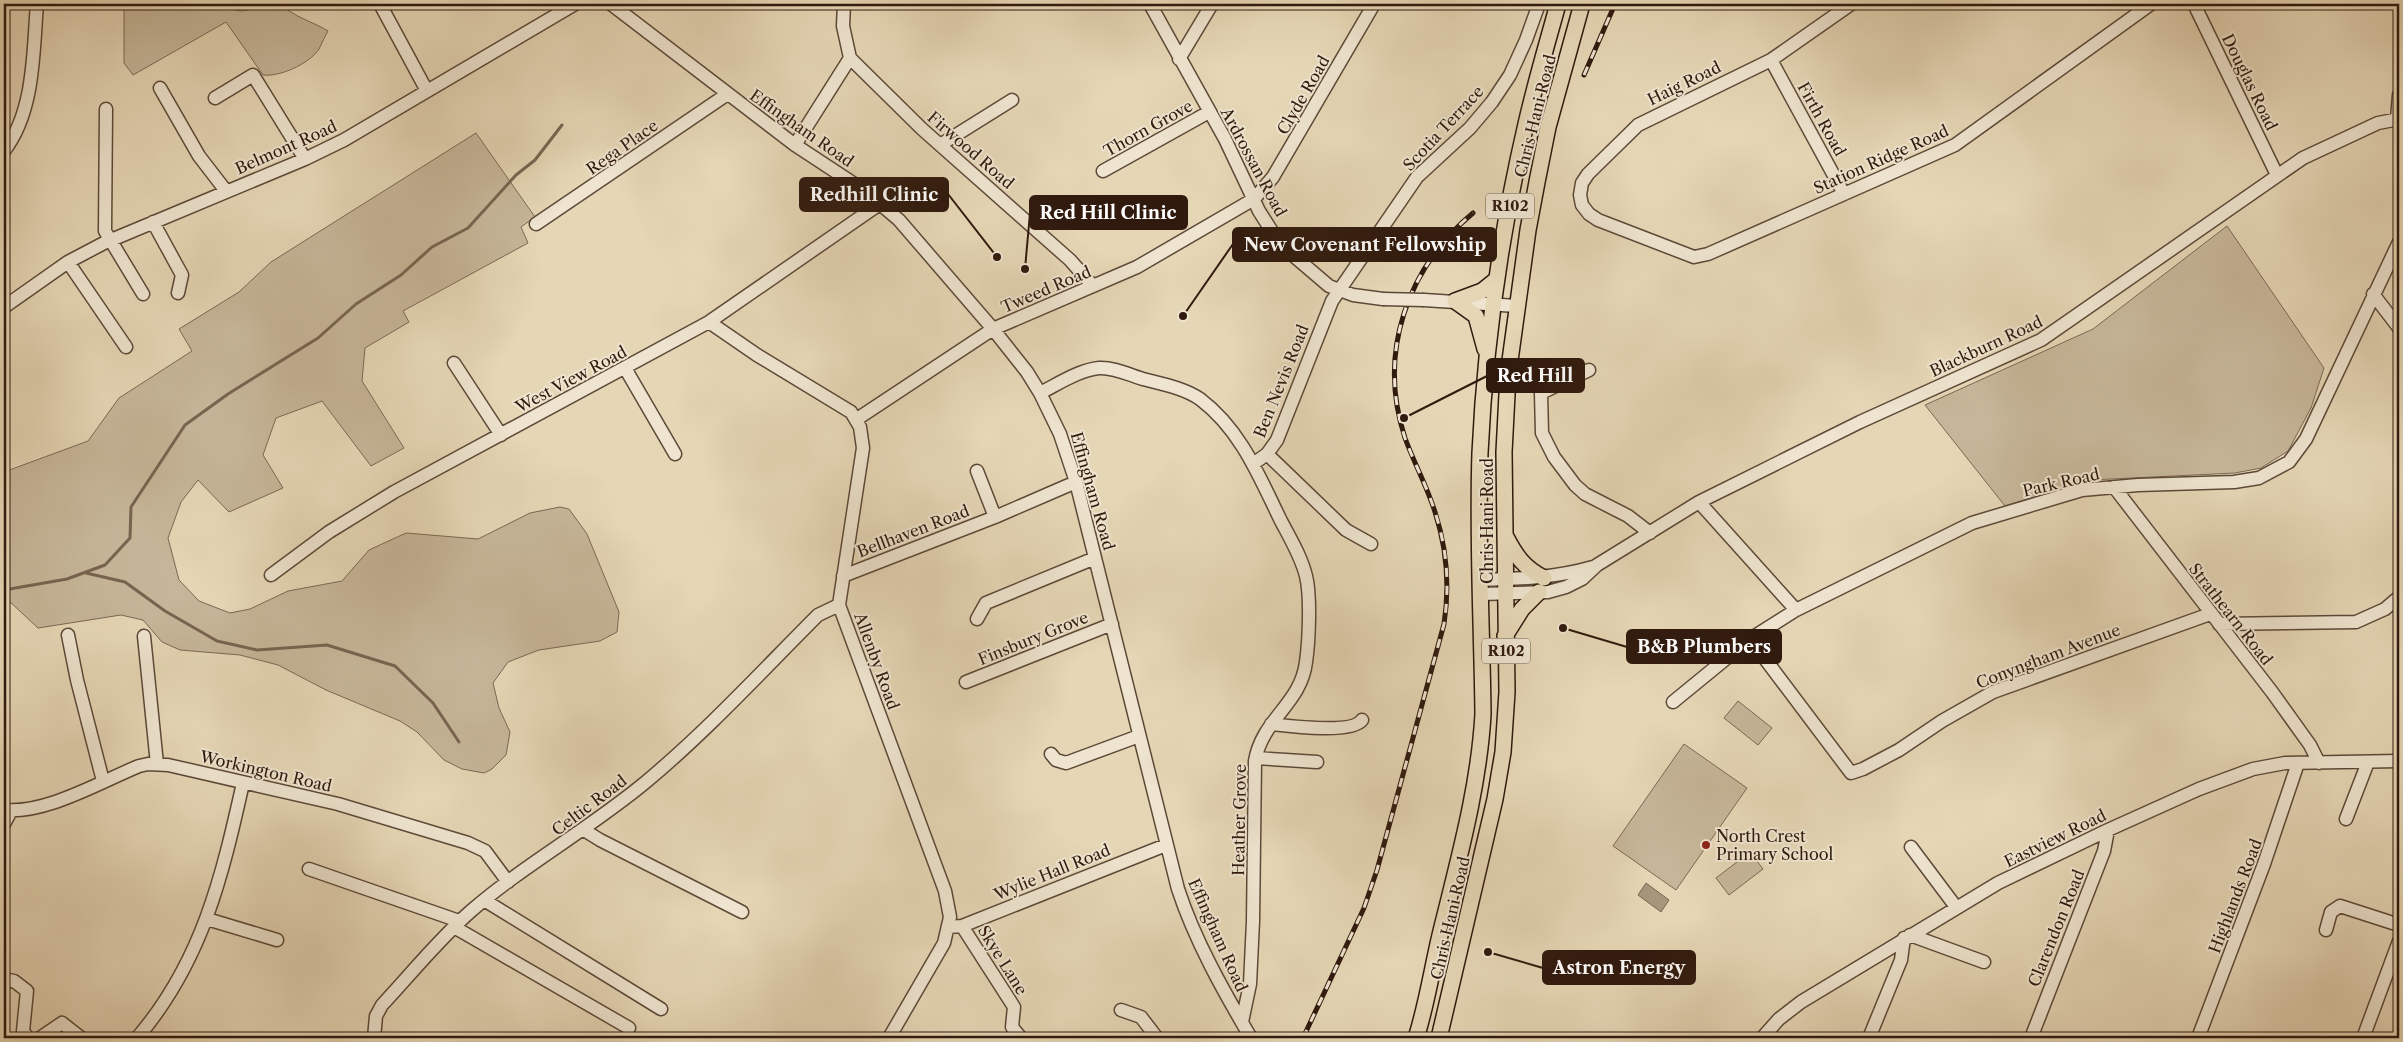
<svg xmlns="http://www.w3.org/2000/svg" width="2403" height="1042" viewBox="0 0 2403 1042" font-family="'Libre Caslon Text',serif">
  <rect width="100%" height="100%" fill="#e5d6b5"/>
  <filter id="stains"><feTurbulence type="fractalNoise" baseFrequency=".004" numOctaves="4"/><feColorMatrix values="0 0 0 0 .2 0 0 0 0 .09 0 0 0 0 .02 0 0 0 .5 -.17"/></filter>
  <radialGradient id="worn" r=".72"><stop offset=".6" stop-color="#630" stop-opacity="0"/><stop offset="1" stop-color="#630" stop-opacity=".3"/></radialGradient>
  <!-- green -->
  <path fill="#c6b699" stroke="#7b6854" d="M124,4H226C240,15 245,11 260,5C266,2 275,4 281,4C295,18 312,21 328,31C325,36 322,43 319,49C309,64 280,77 263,75L226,22L133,75L124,63Z
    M476,133L535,217L521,227L528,243L403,311L409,322L365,348L362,381L404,448L371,466L322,401L276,418L263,455L283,488L229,512L198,480L181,502L168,538L179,580L199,601L230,613L250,609L288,591L342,581L369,550L406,533L478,539L530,513L560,507L569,509L587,534L619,612L617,632L600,641L539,650L508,662L493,683L499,708L510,732L506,755L492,769L484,773L462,769L444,760L417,732L400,721L326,690L278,665L240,655L180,650L162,642L143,620L121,615L38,628L8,600H4V472L88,441L119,398L192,351L179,329L239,292L271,262Z
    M2227,226L2324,368L2311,408L2288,451L2261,468L2235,473L2091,480L2005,506L1925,405L2093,329Z
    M1738,701L1772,728L1758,745L1724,718Z
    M1684,744L1747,788L1676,890L1613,846Z
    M1750,852L1763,869L1729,895L1716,878Z"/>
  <!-- water -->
  <path fill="#a7967c" stroke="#776450" d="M1646,883L1669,900L1661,912L1638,895Z"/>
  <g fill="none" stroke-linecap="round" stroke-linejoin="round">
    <!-- stream -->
    <path stroke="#776450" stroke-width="3" d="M86,573L125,582L165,611L217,641L257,650L327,645L395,666L433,703L459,742
      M4,590L67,579L105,565L130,538L131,507L185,425L228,394L318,338L356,304L401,275L432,247L468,228L516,175L535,160L562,125"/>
    <defs>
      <path id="minor" d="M380,4L427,91
        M611,4L795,145L865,191L899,220L993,329L1027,372L1040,393L1060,434L1076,482L1178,889C1195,941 1224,992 1251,1038
        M844,4L843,26L850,58L922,129L1070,260L1093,286
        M1150,4L1225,139L1259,211L1273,233L1288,251L1329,286L1353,295L1383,299
        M1851,4L1771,60L1638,125L1588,174L1582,183L1580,195L1582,205L1589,214L1598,220L1694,257L1708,254L1955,145L2151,4
        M2194,4L2277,175
        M1179,59L1212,4
        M1771,60L1844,194
        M160,88L199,156L226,191
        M215,98L253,75L305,159
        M106,109L105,231L143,294
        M2397,119L2399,95
        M795,145L850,58
        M940,145L1012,100
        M4,151C35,111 33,51 37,4
        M1103,171L1209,112
        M153,222L182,275L178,293
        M536,224L726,95
        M68,262L126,347
        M2373,294L2399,328
        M1424,300L1517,306
        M4,307L68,262L104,243L305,159L344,140L575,4
        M709,322L757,355L851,412L860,427L863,448L839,605L945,891L950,917L944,943L889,1038
        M454,363L501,435
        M625,368L675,454
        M1589,370L1541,393L1542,433L1554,457L1575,485L1585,494L1628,516L1650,533
        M1040,393C1058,384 1079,370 1099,368C1113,367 1130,375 1143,379C1162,384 1184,388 1200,399C1241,430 1259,476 1281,521C1290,538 1301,556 1306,576C1311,596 1309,641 1306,662C1301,704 1262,719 1255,761L1253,921L1250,984L1242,1022
        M857,419L993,329L1137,267L1254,199L1273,177L1374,4
        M1267,454L1346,530L1371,544
        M1253,464L1267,454L1277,440L1332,301L1417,177L1470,128L1492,102L1510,75L1526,40L1539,4
        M977,471L995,517
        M2114,487L2272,692L2310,745L2319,763
        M1699,502L1796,610
        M271,575L329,532L394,492L709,322L881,203
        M843,576L995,517L1069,485
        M1480,580C1519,579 1555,578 1593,567
        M1481,594L1548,592L1566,587L1582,579L1597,565L1699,502L1860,422L2041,340L2303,158L2378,123L2399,119
        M977,619L986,603L1095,558
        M2219,624L2356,622L2385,609L2399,597
        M68,635L77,680L103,781
        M144,636L157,764
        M1750,639L1851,773L1863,769L1899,750L1942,721L1993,692L2210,614
        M966,682L1112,624
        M1673,702L1750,639L1796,610L1972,523L2082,490L2138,485L2234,482L2259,478L2289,462L2306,439L2399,242
        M1271,724C1289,726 1352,734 1362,720
        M1051,754L1056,760L1066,763L1139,736
        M1256,758L1317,762
        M4,810C46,814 100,782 139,766L148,764L168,765L338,804L468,843L485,851L508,882
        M2346,819L2368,762
        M4,824L11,811
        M584,830L600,840L742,912
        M1911,847L1956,907
        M309,869L459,921
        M484,900L661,1009
        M207,919L277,940
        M962,926L1014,1007L1012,1027L1021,1038
        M454,927L629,1028
        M949,927L962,926L1166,845
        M2326,930L2331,912L2340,906L2399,925
        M1910,935L1984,962
        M4,985L9,980L14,981L27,991L23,1031L28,1038
        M1121,1010L1141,1017L1157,1038
        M40,1038L62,1023L81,1038
        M137,1038C202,962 222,877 243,783
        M374,1038L376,1016L382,1005C411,974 439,939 471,911C525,864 591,828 647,781C708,730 762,671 818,615L839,605
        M1762,1038L1779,1019L1801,1002L1998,883L2108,830L2199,789L2253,769L2285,763L2399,761
        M1869,1038L1901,960L1904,938
        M2031,1038L2104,851L2108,830
        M2198,1038L2264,864L2298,763
        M2363,1038L2399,941"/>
      <path id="major" d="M1455,301L1476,316L1485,349
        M1455,301L1482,291L1497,279
        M1506,537C1516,556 1524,568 1544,578
        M1505,636L1522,609L1539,592
        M1416,1038C1428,1001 1433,961 1443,923C1460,854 1479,785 1483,714C1482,627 1477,540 1480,453C1485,343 1501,232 1526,124C1535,84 1547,44 1558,4
        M1439,1038L1495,799L1503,752L1507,692L1504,452L1508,375L1528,230L1537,182L1548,127L1582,4"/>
    </defs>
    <!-- minor casing -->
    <use href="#minor" stroke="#5d4938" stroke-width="15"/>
    <!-- major casing -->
    <use href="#major" stroke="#301a0e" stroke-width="18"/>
    <!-- minor -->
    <use href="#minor" stroke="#eee4cf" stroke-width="12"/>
    <!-- major -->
    <use href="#major" stroke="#e5d6b5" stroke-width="15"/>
    <defs>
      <path id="rail" d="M1584,75L1615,4
        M1303,1038L1364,908L1377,870L1444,624C1450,585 1447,549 1435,512C1427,486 1414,463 1405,438C1377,353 1407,268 1473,213"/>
    </defs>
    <!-- rail casing -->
    <use href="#rail" stroke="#301a0e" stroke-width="5"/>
    <!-- rail -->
    <use href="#rail" stroke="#eee4cf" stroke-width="3" stroke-dasharray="9" stroke-linecap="butt"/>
    <defs>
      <path id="minor-bridge" d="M1383,299L1424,300"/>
    </defs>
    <!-- minor-bridge casing -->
    <use href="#minor-bridge" stroke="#5d4938" stroke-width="15" stroke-linecap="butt"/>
    <!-- minor-bridge -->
    <use href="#minor-bridge" stroke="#eee4cf" stroke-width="12"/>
  </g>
  <!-- markers -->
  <circle fill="#8f2418" stroke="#eee4cf" stroke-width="2" cx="1706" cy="845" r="5"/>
  <g text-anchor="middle" stroke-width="4" stroke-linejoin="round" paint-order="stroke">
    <!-- shield labels -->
    <g fill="#eee4cf" stroke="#695748" stroke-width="1">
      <rect x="1486" y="193.5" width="48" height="25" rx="4"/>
      <rect x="1482" y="638.5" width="48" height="25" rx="4"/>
    </g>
    <g font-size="15" font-weight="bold" fill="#301a0e">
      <text x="1510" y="211">R102</text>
      <text x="1506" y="656">R102</text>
    </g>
    <!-- street labels -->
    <g font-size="16" fill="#301a0e" stroke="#eee4cf">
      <text transform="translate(2250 82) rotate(64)" y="6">Douglas Road</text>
      <text transform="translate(1684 83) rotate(-26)" y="6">Haig Road</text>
      <text transform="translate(1303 95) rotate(-60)" y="6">Clyde Road</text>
      <text transform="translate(1535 116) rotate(-76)" y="6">Chris Hani Road</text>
      <text transform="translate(1822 119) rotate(61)" y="6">Firth Road</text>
      <text transform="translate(802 128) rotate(35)" y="6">Effingham Road</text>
      <text transform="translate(1148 128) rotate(-29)" y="6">Thorn Grove</text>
      <text transform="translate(1443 128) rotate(-47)" y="6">Scotia Terrace</text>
      <text transform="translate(286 147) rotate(-24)" y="6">Belmont Road</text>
      <text transform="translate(622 147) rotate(-35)" y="6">Rega Place</text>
      <text transform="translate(971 150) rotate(41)" y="6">Firwood Road</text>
      <text transform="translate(1881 159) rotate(-24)" y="6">Station Ridge Road</text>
      <text transform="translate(1254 162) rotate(62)" y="6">Ardrossan Road</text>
      <text transform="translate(1046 289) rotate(-23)" y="6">Tweed Road</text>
      <text transform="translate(1986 346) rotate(-25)" y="6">Blackburn Road</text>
      <text transform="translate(571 379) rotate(-28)" y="6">West View Road</text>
      <text transform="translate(1281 381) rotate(-68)" y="6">Ben Nevis Road</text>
      <text transform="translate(2061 482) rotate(-13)" y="6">Park Road</text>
      <text transform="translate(1093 491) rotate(74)" y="6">Effingham Road</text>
      <text transform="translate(1487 521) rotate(-90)" y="6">Chris Hani Road</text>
      <text transform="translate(913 531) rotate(-21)" y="6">Bellhaven Road</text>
      <text transform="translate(2231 614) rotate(52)" y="6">Strathearn Road</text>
      <text transform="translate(1033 638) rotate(-22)" y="6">Finsbury Grove</text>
      <text transform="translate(2048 656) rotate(-21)" y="6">Conyngham Avenue</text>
      <text transform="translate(877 661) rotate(70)" y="6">Allenby Road</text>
      <text transform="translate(266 771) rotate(13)" y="6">Workington Road</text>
      <text transform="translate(589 805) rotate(-37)" y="6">Celtic Road</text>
      <text transform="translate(1239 820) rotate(-89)" y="6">Heather Grove</text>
      <text transform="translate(2055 838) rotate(-26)" y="6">Eastview Road</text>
      <text transform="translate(1052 872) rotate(-22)" y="6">Wylie Hall Road</text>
      <text transform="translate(2235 896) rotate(-69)" y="6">Highlands Road</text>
      <text transform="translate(1450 918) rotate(-77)" y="6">Chris Hani Road</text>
      <text transform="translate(2056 928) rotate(-68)" y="6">Clarendon Road</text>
      <text transform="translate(1218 935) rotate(66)" y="6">Effingham Road</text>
      <text transform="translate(1003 960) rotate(58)" y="6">Skye Lane</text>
    </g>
    <!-- poi labels -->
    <g font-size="16" fill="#301a0e" stroke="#eee4cf" text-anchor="start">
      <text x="1716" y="842">North Crest<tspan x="1716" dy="18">Primary School</tspan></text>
    </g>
  </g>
  <!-- callouts -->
  <path fill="none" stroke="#301a0e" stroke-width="2" d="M997 257L948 194M1025 269L1030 213M1183 316L1233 244M1404 418L1487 376M1563 628L1627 647M1488 952L1543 968"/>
  <g fill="#301a0e" stroke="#eee4cf" stroke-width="2">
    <circle cx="997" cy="257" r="5"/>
    <circle cx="1025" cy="269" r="5"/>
    <circle cx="1183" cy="316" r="5"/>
    <circle cx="1404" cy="418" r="5"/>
    <circle cx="1563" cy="628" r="5"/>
    <circle cx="1488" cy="952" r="5"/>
  </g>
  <g fill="#301a0e" stroke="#301a0e" stroke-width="2">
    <rect x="800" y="178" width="148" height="33" rx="5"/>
    <rect x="1030" y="196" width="157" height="33" rx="5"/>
    <rect x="1233" y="228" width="263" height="33" rx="5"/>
    <rect x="1487" y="359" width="97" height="33" rx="5"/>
    <rect x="1627" y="630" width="154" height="33" rx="5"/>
    <rect x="1543" y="951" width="152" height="33" rx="5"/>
  </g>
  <g font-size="18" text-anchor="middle" font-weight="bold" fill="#fff">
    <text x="874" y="201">Redhill Clinic</text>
    <text x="1108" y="219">Red Hill Clinic</text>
    <text x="1365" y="251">New Covenant Fellowship</text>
    <text x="1535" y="382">Red Hill</text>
    <text x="1704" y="653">B&amp;B Plumbers</text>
    <text x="1619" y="974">Astron Energy</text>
  </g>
  <!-- margin -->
  <rect width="2403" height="1042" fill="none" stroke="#e5d6b5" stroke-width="20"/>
  <rect x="5" y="5" width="2393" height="1032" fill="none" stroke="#301a0e" stroke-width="2.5"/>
  <rect x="10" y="10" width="2383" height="1022" fill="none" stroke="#301a0e"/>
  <rect width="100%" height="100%" filter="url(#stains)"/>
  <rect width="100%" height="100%" fill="url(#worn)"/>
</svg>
